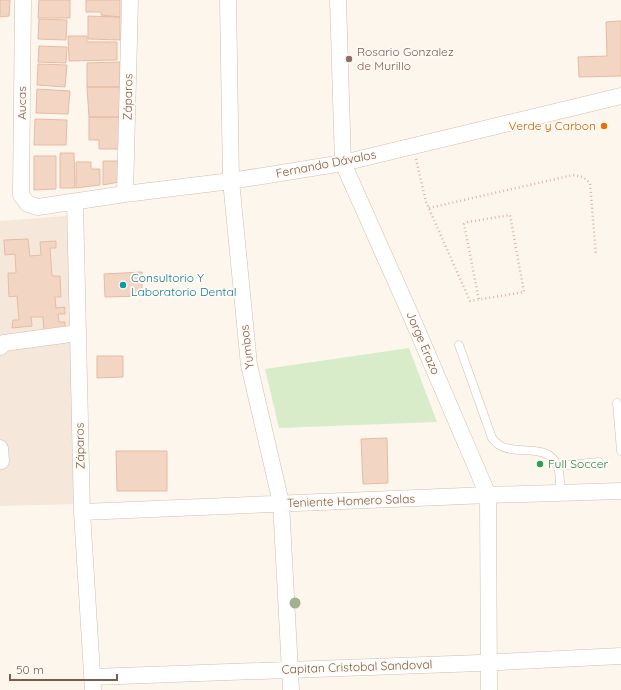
<svg xmlns="http://www.w3.org/2000/svg" width="621" height="690" viewBox="0 0 621 690" font-family="Quicksand,sans-serif">
  <rect width="100%" height="100%" fill="#fdf6ec"/>
  <!-- residential -->
  <path fill="#f5e8da" d="M67,216L77,504L0,506V221Z"/>
  <!-- green -->
  <path fill="#d8ecc9" d="M409,348L437,422L279,428L265,369Z"/>
  <!-- building -->
  <path fill="#f3d5c3" stroke="#e6bba3" d="M0,0H10L9,16L0,17Z
    M39,0H70V18H38Z
    M86,0H120V17L101,15V12H86Z
    M88,16L120,17V40L88,39Z
    M39,19L67,20L66,40L38,39Z
    M621,21V76L579,77L578,57L607,56L606,22Z
    M68,36H87V42H117V60L69,61Z
    M39,46L67,47L66,63L38,62Z
    M120,62V87H87V63Z
    M38,64L67,65L65,87L37,85Z
    M87,87H120V117H89Z
    M37,89L70,91L68,114L36,113Z
    M89,117H120L119,149H99V140H89Z
    M35,119L67,120L66,145H34Z
    M60,153H74L75,188H60Z
    M34,156H56V189L34,190Z
    M103,161H119V182L103,185Z
    M76,162H91V169H100V185L76,188Z
    M28,239L30,256L41,255L40,242L56,241V248H50L52,276H60L61,297H55L56,308L65,307V314H58L59,322H65V330L44,331L43,317H31L32,326L12,328L13,320H19L17,296L9,297L8,273H16L15,254L5,255L4,240Z
    M142,272V296L105,297L104,274Z
    M97,356H123V377L97,378Z
    M387,438L388,483L363,484L361,439Z
    M116,451H167V491H117Z"/>
  <g fill="none" stroke-linecap="round" stroke-linejoin="round">
    <defs>
      <path id="lane" d="M459,345L492,438C494,440 497,444 499,445C516,456 547,442 557,465C561,473 560,484 560,493
        M617,403L621,451
        M557,466L599,462"/>
      <path id="street" d="M23,0L21,195L28,204L38,207L125,194L231,181L343,163L621,96
        M228,0L231,181L249,365L281,503L291,690
        M338,0L343,163L412,318L488,495L489,690
        M125,194L130,0
        M75,202L82,512L93,690
        M0,347L4,343L78,333
        M0,448L1,461
        M82,512L488,495L621,491
        M92,677L480,663L621,656"/>
    </defs>
    <!-- lane casing -->
    <use href="#lane" stroke="#d1beb0" stroke-width="9"/>
    <!-- street casing -->
    <use href="#street" stroke="#d1beb0" stroke-width="17"/>
    <!-- path -->
    <path stroke="#d9b8a5" stroke-width="2.5" stroke-dasharray="1 3" stroke-linecap="butt" d="M416,159L426,202L470,301L524,292L510,215L468,222L464,224L479,300
      M429,208L573,175L583,177L590,183L596,255"/>
    <!-- lane -->
    <use href="#lane" stroke="#fff" stroke-width="8"/>
    <!-- street -->
    <use href="#street" stroke="#fff" stroke-width="16"/>
  </g>
  <!-- trees -->
  <circle fill="#a0b28e" cx="295" cy="603" r="5.5"/>
  <!-- markers -->
  <circle fill="#8d6e63" stroke="#fffaf3" stroke-width="1.5" cx="349" cy="59" r="4"/>
  <circle fill="#e8710a" stroke="#fffaf3" stroke-width="1.5" cx="604" cy="126" r="4"/>
  <circle fill="#0f9aa8" stroke="#fffaf3" stroke-width="1.5" cx="123" cy="285" r="4"/>
  <circle fill="#2e9e5b" stroke="#fffaf3" stroke-width="1.5" cx="540" cy="464" r="4"/>
  <g text-anchor="middle" stroke-width="3.5" stroke-linejoin="round" paint-order="stroke">
    <!-- education labels -->
    <g font-size="12" fill="#785e54" stroke="#fffaf3" text-anchor="start">
      <text x="357" y="56">Rosario Gonzalez<tspan x="357" dy="14">de Murillo</tspan></text>
    </g>
    <!-- street labels -->
    <g font-size="12" fill="#7a5c4d" stroke="#fffaf3">
      <text transform="translate(128 97) rotate(-89)" y="4">Záparos</text>
      <text transform="translate(22 103) rotate(-90)" y="4">Aucas</text>
      <text transform="translate(326 164) rotate(-11)" y="4">Fernando Dávalos</text>
      <text transform="translate(423 343) rotate(67)" y="4">Jorge Erazo</text>
      <text transform="translate(247 347) rotate(-97)" y="4">Yumbos</text>
      <text transform="translate(80 446) rotate(-91)" y="4">Záparos</text>
      <text transform="translate(351 501) rotate(-2)" y="4">Teniente Homero Salas</text>
      <text transform="translate(357 667) rotate(-2)" y="4">Capitan Cristobal Sandoval</text>
    </g>
    <!-- food labels -->
    <g font-size="12" fill="#c56008" stroke="#fffaf3" text-anchor="end">
      <text x="596" y="130">Verde y Carbon</text>
    </g>
    <!-- culture labels -->
    <g font-size="12" fill="#0d838f" stroke="#fffaf3" text-anchor="start">
      <text x="131" y="282">Consultorio Y<tspan x="131" dy="14">Laboratorio Dental</tspan></text>
    </g>
    <!-- leisure labels -->
    <g font-size="12" fill="#27864d" stroke="#fffaf3" text-anchor="start">
      <text x="548" y="468">Full Soccer</text>
    </g>
  </g>
  <!-- scale -->
  <path d="M10 674v6h107v-6" fill="none" stroke="#7a5c4d" stroke-width="2"/>
  <text x="16" y="674" font-size="12" fill="#7a5c4d" stroke="#fffaf3" stroke-width="3" paint-order="stroke">50 m</text>
</svg>
